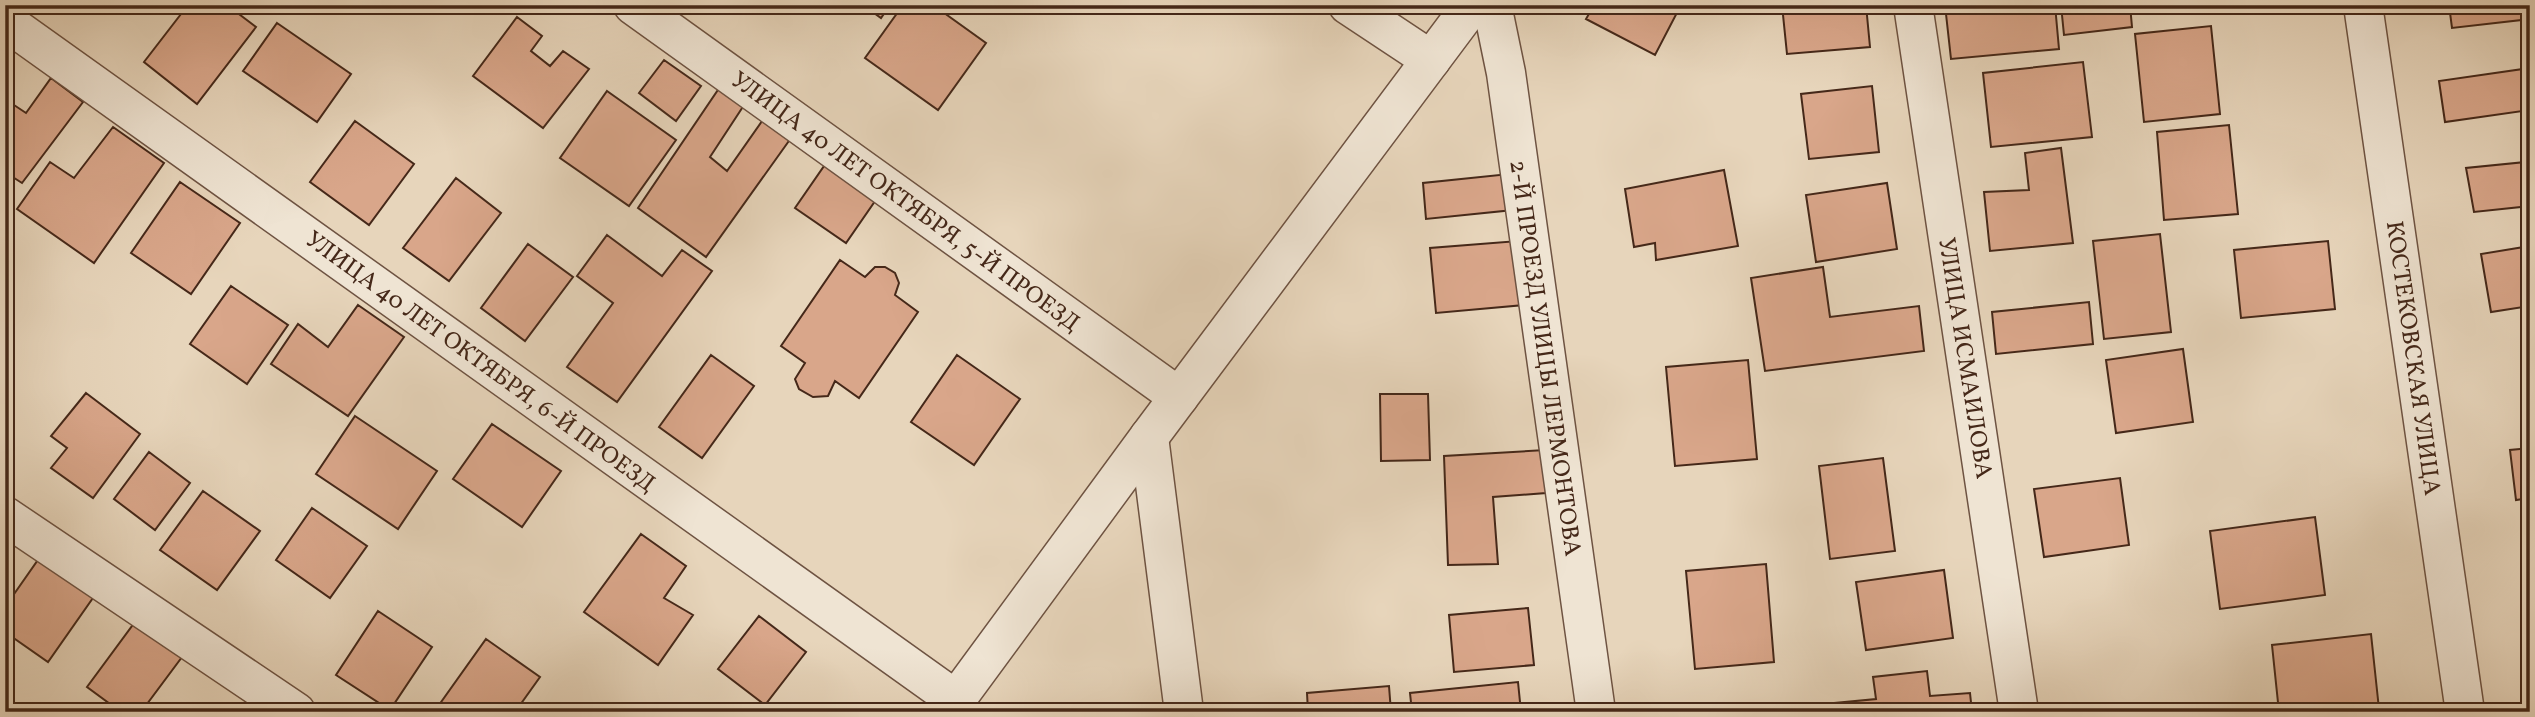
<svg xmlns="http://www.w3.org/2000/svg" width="2535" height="717" viewBox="0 0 2535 717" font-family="Vollkorn,serif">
  <rect width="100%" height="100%" fill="#e7d5bb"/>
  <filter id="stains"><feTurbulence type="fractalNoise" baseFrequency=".00286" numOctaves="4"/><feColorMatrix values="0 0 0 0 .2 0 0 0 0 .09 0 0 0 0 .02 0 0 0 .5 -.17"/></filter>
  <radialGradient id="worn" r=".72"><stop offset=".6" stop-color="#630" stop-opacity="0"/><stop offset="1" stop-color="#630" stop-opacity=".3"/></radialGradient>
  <!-- building -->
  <path fill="#d9a68a" stroke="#452819" stroke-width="2" d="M188,5H227L256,27L197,104L144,62Z
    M863,5H890L881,18Z
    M903,5H933L986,43L938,110L865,58Z
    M1594,5H1681L1655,55L1586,19Z
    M1782,5H1866L1870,47L1787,54Z
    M2040,5H2055L2059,49L1951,59L1946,14Z
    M2061,5H2130L2132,27L2064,35Z
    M2199,5H2274L2200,12Z
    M2449,5H2530V19L2452,28Z
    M517,17L542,36L531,51L550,66L563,51L589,69L543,128L473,76Z
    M277,23L351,74L317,122L243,71Z
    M2211,26L2220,114L2144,122L2135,34Z
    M664,60L701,86L676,121L639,93Z
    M2083,62L2092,137L1991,147L1983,73Z
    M2530,68V110L2445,122L2439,81Z
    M51,78L83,102L22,183L5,172V99L26,113Z
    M724,81L748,99L710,157L727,171L769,111L796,131L706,257L638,208Z
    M1872,86L1879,152L1809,159L1801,94Z
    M607,91L676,140L629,206L560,158Z
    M355,121L414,164L369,225L310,182Z
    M2530,123V206L2474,212L2466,168L2525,162L2522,124Z
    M2229,125L2238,214L2164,220L2157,132Z
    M113,127L164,163L94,263L17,209L50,162L74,178Z
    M2061,148L2073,243L1990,251L1984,192L2029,190L2025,153Z
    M831,156L882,191L846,243L795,208Z
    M1724,170L1738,246L1656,260L1655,243L1634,247L1625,189Z
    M1509,174L1513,210L1426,219L1423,183Z
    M456,178L501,213L449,281L403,248Z
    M180,182L240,223L191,294L131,253Z
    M1887,183L1897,249L1816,262L1806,195Z
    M2160,234L2171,332L2104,339L2093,241Z
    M607,235L662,276L682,250L712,271L617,402L567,367L613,303L577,276Z
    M1518,241L1524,305L1436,313L1430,248Z
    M2328,241L2335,309L2241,318L2234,250Z
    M528,244L573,277L525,341L481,308Z
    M2530,246V306L2491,312L2481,254Z
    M840,260L865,277L875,267H885L895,273L899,283L895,295L918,312L859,398L835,381L828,396L813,397L799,389L795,379L805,363L781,346Z
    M1823,267L1830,317L1919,306L1924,351L1765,371L1751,278Z
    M231,286L288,325L247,384L190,344Z
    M2089,302L2093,344L1996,354L1992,312Z
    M358,305L404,337L348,416L271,364L298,324L328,347Z
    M2183,349L2193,422L2116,433L2106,360Z
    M711,355L754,386L702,458L659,427Z
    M957,355L1020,399L974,465L911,422Z
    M1748,360L1757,459L1675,466L1666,367Z
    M86,393L140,434L93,498L51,468L67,448L51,436Z
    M1380,394H1428L1430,460L1381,461Z
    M355,416L437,471L398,529L316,474Z
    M492,424L561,471L522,527L453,479Z
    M2530,448V498L2516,500L2510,450Z
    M1545,450L1546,493L1493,497L1498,564L1448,565L1444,456Z
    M149,452L190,483L155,530L114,499Z
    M1883,458L1895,551L1830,559L1819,466Z
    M2120,478L2129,545L2044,557L2034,489Z
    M203,491L260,531L217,590L160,550Z
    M312,508L367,546L330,598L276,560Z
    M2315,517L2325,595L2220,609L2210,531Z
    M641,534L686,566L664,598L693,615L658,665L584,612Z
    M40,557L95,595L48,662L5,632V607Z
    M1766,564L1774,662L1695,669L1686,571Z
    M1944,570L1953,638L1866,650L1856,582Z
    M1528,608L1534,665L1454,672L1449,615Z
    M378,611L432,647L390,710L336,675Z
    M759,616L806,652L765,705L718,669Z
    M135,622L182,657L141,712H121L87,687Z
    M2371,634L2379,709L2354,712H2279L2272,645Z
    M486,639L540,677L515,712H434Z
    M1927,671L1930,696L1970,693L1972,712H1836L1835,703L1876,699L1873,677Z
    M1518,682L1521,712H1412L1410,693Z
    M1389,686L1391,712H1308L1307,693Z"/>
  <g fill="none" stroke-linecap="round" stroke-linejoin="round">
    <defs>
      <path id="minor" d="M633,5L1179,397
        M1348,5L1431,60
        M1492,5L1506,73L1596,712
        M1913,5L2019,712
        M2363,5L2465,712
        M5,21L956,700
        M1149,437L1184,712
        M5,516L296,712"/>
      <path id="tertiary" d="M947,712L1149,437L1472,5"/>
    </defs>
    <!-- minor casing -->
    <use href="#minor" stroke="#6e5342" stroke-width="41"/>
    <!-- tertiary casing -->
    <use href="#tertiary" stroke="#6e5342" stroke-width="41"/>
    <!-- minor -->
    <use href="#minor" stroke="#efe4d3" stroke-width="38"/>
    <!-- tertiary -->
    <use href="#tertiary" stroke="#efe4d3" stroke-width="38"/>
  </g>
  <g text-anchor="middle" stroke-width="6" stroke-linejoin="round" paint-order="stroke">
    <!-- street labels -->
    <g font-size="24" fill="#452819" stroke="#efe4d3">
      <text transform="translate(906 201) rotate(36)" y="8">УЛИЦА 40 ЛЕТ ОКТЯБРЯ, 5-Й ПРОЕЗД</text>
      <text transform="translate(1546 358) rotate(82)" y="8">2-Й ПРОЕЗД УЛИЦЫ ЛЕРМОНТОВА</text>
      <text transform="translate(1966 358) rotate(81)" y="8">УЛИЦА ИСМАИЛОВА</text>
      <text transform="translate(2414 358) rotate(82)" y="8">КОСТЕКОВСКАЯ УЛИЦА</text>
      <text transform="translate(481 361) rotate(36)" y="8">УЛИЦА 40 ЛЕТ ОКТЯБРЯ, 6-Й ПРОЕЗД</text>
    </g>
  </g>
  <!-- margin -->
  <rect width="2535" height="717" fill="none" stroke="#e7d5bb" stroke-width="28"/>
  <rect x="7" y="7" width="2521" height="703" fill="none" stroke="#452819" stroke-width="3.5"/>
  <rect x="14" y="14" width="2507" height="689" fill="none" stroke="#452819" stroke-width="2"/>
  <rect width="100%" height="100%" filter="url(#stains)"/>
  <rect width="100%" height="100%" fill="url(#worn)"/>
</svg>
